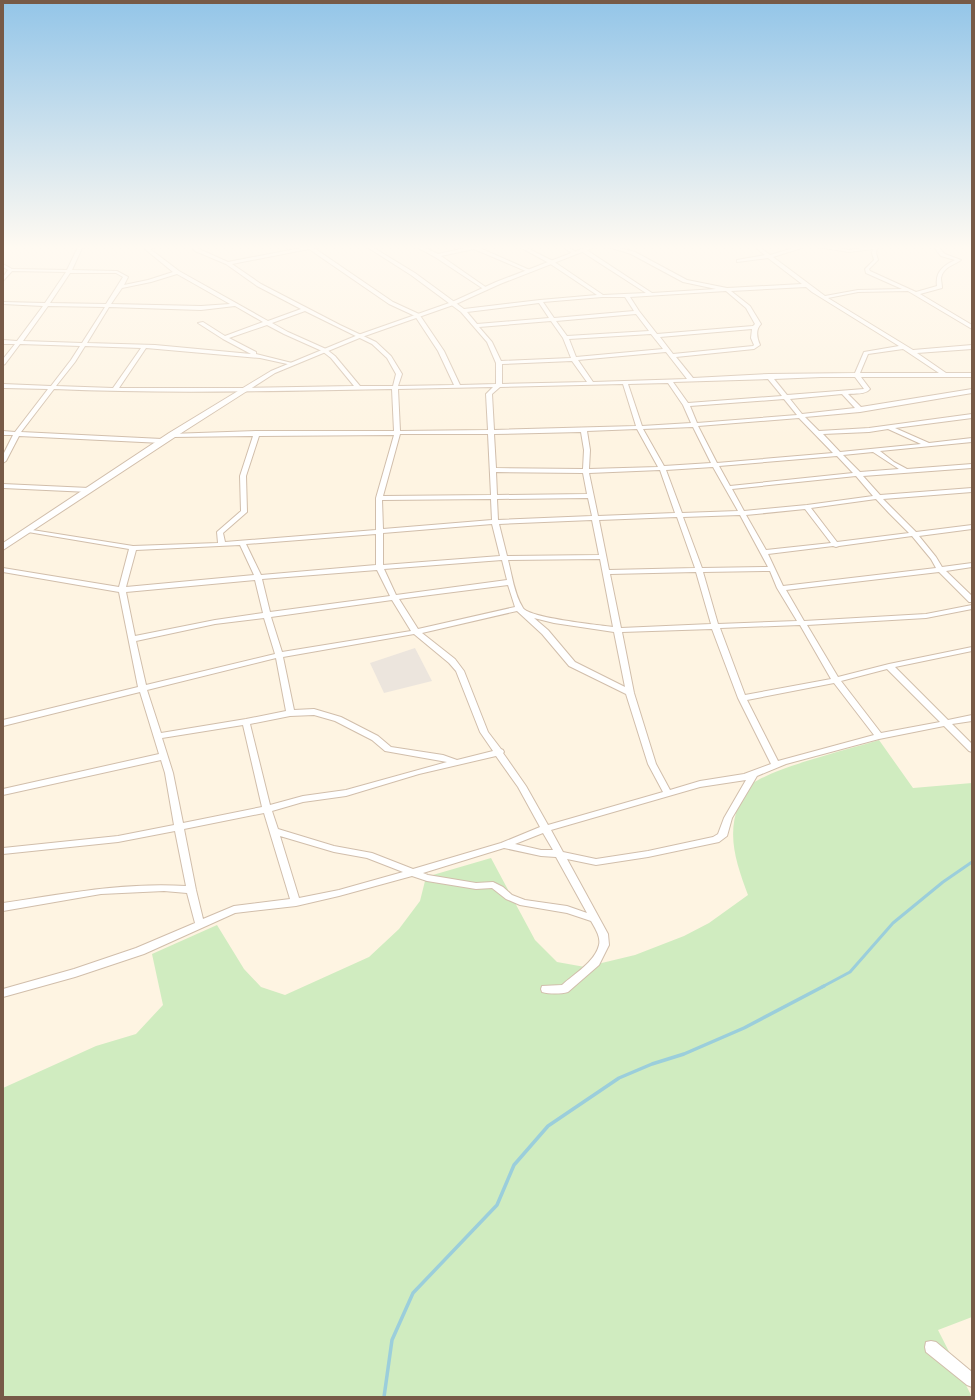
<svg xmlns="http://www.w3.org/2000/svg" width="975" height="1400" viewBox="0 0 975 1400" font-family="Barlow,sans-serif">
  <rect width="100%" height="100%" fill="#fef4e2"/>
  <!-- industrial -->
  <path fill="#ece5dd" d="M415,648L432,681L384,693L370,663Z"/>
  <!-- green -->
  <path fill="#d0ecc0" d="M879,740L913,788L972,783V1317L938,1330L972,1397H3V1088L96,1046L136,1034L163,1005L152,954L217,925L244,969L261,987L285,995L369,957L399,929L420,901L426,877L491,858L535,940L557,962L585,967L635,955L684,936L709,923L748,895C737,865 726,836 739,804C741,800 742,793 745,790C760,770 851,749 879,740Z"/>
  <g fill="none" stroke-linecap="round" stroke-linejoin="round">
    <!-- stream-far1 -->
    <path stroke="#9bcedb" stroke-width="3" d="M822,987L850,972L893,923L943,882L972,862"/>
    <!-- stream -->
    <path stroke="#9bcedb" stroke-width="3.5" d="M384,1397L392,1340L413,1293L497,1205L514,1165L548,1126L619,1078L652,1064L684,1054L744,1028L824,986"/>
    <defs>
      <path id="minor" d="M79,245H95L82,248L72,270L117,271L128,277L124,285L148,280L173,272L140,245H145L147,246L162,245L150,249L179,271L268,321L301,309L257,286L226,264L195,251L189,245H194L199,249L228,262L306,247L305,245H323L314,248L393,302L419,314L444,351L460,385L496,384V363L487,342L461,312L411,275L364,245H369L415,273L464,309L540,300L597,295L549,263L516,245H521L553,261L603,295L646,293L581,251V249H585L652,293L716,289L683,282L631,254L602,245H609L635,252L687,280L727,288L802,284L768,258L737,262V260L765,255L752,245H757L770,255L804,245H820L849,250L879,245H890L877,248L876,253L878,260L869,269L870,271L916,292L937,286C935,272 943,266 955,260L941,256L932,245H936L945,254L961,260C954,265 943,267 941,278C941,281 942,285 942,288L920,294L972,325V329L908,291L858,292L828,298L913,350L972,345V349L917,353L946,373H972V377H861L870,389C865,395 855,393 848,394L861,407L972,389V393L860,412L805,417L819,431L869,428L972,414V418L895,428L929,443L972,438V442L880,451L894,462L907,469L972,464V468L863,476L880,495L972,488V492L883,499L916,532L972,525V529L919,536L936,557L942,567L972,563V567L946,571L972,596V602H969L939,572L786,590L804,621L926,614L972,605V609L926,618L807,625L838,677L889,664L972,647V651L895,667L948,720L972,715V721L952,724L972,744V752L969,751L944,726L879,739L786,764L757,776L732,818L727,836L719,842L648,857L596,865L567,859L608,934L609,945L599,965L568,992C561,994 549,994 542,992L541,989L542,986L562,985C574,974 595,962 599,945C601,937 595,928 591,921L567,913L520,905L506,899L492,888L476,889L427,881L412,876L339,896L296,906L235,913L144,954L75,977L3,997V989L74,969L136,948L195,923L187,893L164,891L101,894L3,911V903C64,894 124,882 186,886L175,831L118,842L3,854V848L118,836L174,825L165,773L161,760L3,795V789L159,754L140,692L3,726V720L138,687L119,592L3,572V568L119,587L129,549L28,532L25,530L26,529L133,546L218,543L217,532L218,531L241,511L240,476L253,436L172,437L170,436V434L257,431H394L392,389C279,391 167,394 54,389L21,432L162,439L165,441L162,443L19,436L6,461L3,463V455L13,435H3V431L15,432L48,389L3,388V384L51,386L71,360L80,346L20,344L5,364L3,365V359L15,344H3V340L17,341L43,306L3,304V302L45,303L66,272L12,271L3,281V277L8,270L3,267V264L12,269L67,270ZM805,247H818L849,252L873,249L872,253L874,260L865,269L866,273L902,289L858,290L825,296L773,257ZM309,249L389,304L415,316L438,351L454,385L398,386L402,374L391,356L376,342L340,325L261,284L232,264ZM70,273H116L123,277L106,304L50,303ZM177,274L230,304L201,306L111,304L122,288L151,282ZM806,287L812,292L899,346L864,352L855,373L769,374L693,378L676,357L754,349L760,345C757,338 755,330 761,324L750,306L731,291ZM726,291L746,308L755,324L753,326L657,334L639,311L630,297ZM602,297H625L634,311L554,318L543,302ZM539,303L549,318L477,324L467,312ZM48,306L105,307L82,343L23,341ZM235,306L263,322L225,336L203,322L198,323L223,339L251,354L155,345L87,343L109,307L201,310ZM305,311L372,344L387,358L396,374L393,386H360L335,356L326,349L288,332L272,323ZM636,314L649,331L567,336L556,321ZM551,321L563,338L571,358L501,361L492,342L479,327ZM267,325L284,334L322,351L331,358L354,386L243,388H119L146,348L260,358L292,365V363L256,354V352L229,338ZM752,329L751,338L754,345L753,346L673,354L660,337ZM651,334L663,349L576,357L569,339ZM85,346L141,348L113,388L56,386L75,362ZM903,349L939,373H860L868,354ZM666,352L687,379L593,382L578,360ZM572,361L587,382L502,384V364ZM821,377H855L864,389L787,395L774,379ZM768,379L782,396L688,403L673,382ZM668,383L683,405L691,423L642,426L628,384ZM623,384L636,426L494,430L492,394L500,387ZM493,387L486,394L488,430L400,431L398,389ZM842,394L855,408L802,414L790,399ZM784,399L797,415L697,423L690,406ZM799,418L833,453L717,463L698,426ZM693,427L711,463L664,466L643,429ZM637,429L658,467L589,469L590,450L587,431ZM888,429L921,444L840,452L823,434L869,432ZM581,432L584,450L583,469L496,468L494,434ZM400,434H488L491,495L383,496ZM394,435L376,498V530L225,542L223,533L247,512L246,476L259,436ZM873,452L899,469L860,472L843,455ZM837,456L853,473L730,486L719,466ZM713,467L738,511L682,513L666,470ZM660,470L675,513L598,516L589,473ZM496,472L583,473L587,494L497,495ZM856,476L873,496L807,505L744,511L732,489ZM588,498L592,516L498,520L497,499ZM491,499L492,520L383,529L382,500ZM876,499L889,513L909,533L837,542L811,508ZM805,509L831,543L766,550L746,515ZM740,515L768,567L702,568L683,517ZM677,517L695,568L609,570L599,520ZM592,520L599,555L507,556L499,524ZM492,524L500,556L383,565V533ZM376,534V565L261,575L246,544ZM912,536L931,559L936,568L783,586L768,554L833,546L836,547L839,546ZM240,545L254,575L126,587L136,550ZM600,559L613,627C599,625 529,618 523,608C514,594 512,575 508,560ZM502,560L507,580L396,595L384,569ZM377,570L390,596L270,612L262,579ZM770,571L777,588L797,621L718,624L703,572ZM696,572L711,624L621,628L610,574ZM255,580L263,613L215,620L135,636L126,592ZM508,585L515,607L418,629L399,599ZM392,600L411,631L282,652L271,617ZM517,611L542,634L569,666L626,694L648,764L663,792L548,825L526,786L503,753L504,752L503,750L501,749L488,732L464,671L455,659L422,633ZM264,618L275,654L146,685L136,641L215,624ZM534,618L554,623L614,632L625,687L575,662L548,630ZM800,625L831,679L745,695L720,628ZM712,629L738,698L771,764L744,774L700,781L670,790L656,764L634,693L622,632ZM414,634L449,663L456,671L480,732L493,751L457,760L443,755L391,747L378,736L341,717L314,709L294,710L283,657ZM276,658L286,711L246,719L161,733L147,690ZM887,669L940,722L881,733L841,681ZM834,683L874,735L778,761L747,700ZM314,715L335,721L372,740L385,751L447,762L346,790L303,796L270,805L250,724L290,716ZM243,725L262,807L183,823L173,773L162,738ZM496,756L518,787L540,827L501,843L413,869L372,853L334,846L278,829L272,811L303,802L346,796L419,774ZM746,780L724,818L718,834L713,837L648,851L596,859L563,852L551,830L700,787ZM264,813L290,899L234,906L203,919L196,890L184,829ZM543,833L553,850H541L515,844ZM280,836L334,852L367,858L403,872L339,890L299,898ZM504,848L541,856L556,857L587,913L567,906L525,900L512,895L503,887L493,882L476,883L428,875L423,873Z
        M413,245H419L438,254L470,247L467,245H473L532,271L528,272L474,249L441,256L487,288V290H485L435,257Z
        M560,245H565L577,253L573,254Z
        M968,245H972V247Z
        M3,484L89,488L92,490L89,492L3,488Z
        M931,1341L936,1342L972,1372V1387L967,1385L926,1352L925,1347L926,1342Z"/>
      <path id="tertiary" d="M592,245H600L500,284L456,304L362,337L275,373L175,437L3,550V543L169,433L271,371L358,335L452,302L496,282Z"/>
    </defs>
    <!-- minor casing -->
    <use href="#minor" stroke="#d1beab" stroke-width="2"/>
    <!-- tertiary casing -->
    <use href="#tertiary" stroke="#d1beab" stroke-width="2"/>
    <!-- minor -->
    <use href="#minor" fill="#fff" fill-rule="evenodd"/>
    <!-- tertiary -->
    <use href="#tertiary" fill="#fff" fill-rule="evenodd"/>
  </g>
  <!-- sky -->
  <linearGradient id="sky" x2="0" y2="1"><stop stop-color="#93c5e8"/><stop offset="0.56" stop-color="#fffaf2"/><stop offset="1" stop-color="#fffaf2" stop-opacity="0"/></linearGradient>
  <rect width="975" height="441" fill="url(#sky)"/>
  <!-- border -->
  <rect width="975" height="1400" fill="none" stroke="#775a47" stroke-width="8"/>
</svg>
